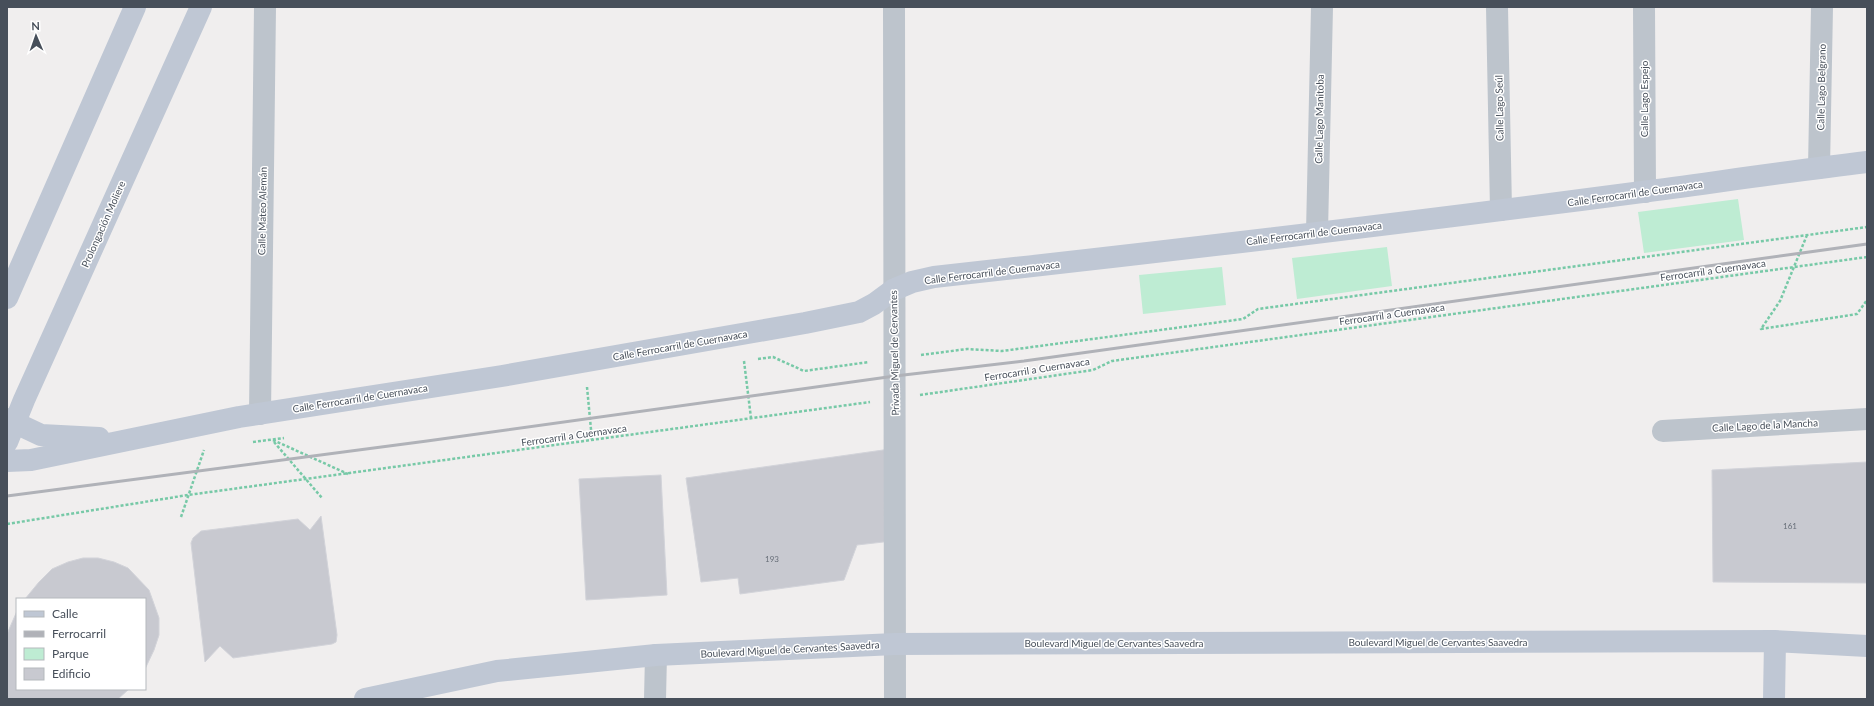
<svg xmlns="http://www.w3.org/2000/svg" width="1874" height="706" viewBox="0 0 1874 706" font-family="Lato,sans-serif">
  <rect width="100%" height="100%" fill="#f0eeee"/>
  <!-- green -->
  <path fill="#beecd3" d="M1738,199L1744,240L1644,253L1638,212Z
    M1387,247L1392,286L1297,299L1292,258Z
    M1222,267L1226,305L1143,314L1139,275Z"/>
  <!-- building -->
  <path fill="#c8c9d0" stroke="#d2d3d9" d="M890,449L892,541L857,545L844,580L740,594L738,578L701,582L686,478Z
    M1867,462V583L1713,582L1712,470Z
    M661,475L667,595L586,600L579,479Z
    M321,516L337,635L336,642L332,644L233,658L220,646L205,662L191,543L193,538L201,531L298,519L310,530Z
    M83,558H98L114,562L128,568L149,590L159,618V635L154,650L145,669V599H25L39,582L52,569L68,562Z
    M17,611V689H129L118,699H7V634Z"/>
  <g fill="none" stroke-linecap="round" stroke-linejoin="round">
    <!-- path -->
    <path stroke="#77c9a7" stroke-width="2.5" stroke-dasharray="3 2" stroke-linecap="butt" d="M1807,235L1780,301L1761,329L1857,314L1867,300
      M921,355L967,349L1002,351L1243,319L1258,309L1867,227
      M758,359L773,357L804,371L869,362
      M744,361L751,418
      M587,387L592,440
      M920,395L1093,370L1112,361L1867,257
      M273,440L348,474
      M253,442L284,438
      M274,442L322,498
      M181,517L204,450
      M7,524L188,495L870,402"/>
    <!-- street -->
    <path stroke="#bdc4cc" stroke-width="22" d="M894,7L895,699
      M1497,7L1501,210
      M1644,7L1645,192
      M1819,168L1822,7
      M1317,232L1322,7
      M260,414L265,7
      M1663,431L1867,419
      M655,699L656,655"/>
    <!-- secondary -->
    <path stroke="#bfc7d4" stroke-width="22" d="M7,298L135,7
      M7,419L41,435L99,438
      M7,442L24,400L201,7
      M7,461L31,460L239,417L502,376L805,323L859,312L874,304L893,290L912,282L934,277C1171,251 1406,223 1642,192C1717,182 1792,171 1867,162
      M365,699L497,671L656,655L895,644L1775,641L1867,646
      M1774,699L1775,641"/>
    <!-- rail -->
    <path stroke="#b0b2b8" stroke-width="3" d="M7,496L427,441L895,376L1024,361L1867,244"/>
  </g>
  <g text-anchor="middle" stroke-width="3" stroke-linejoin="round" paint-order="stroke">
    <!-- number labels -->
    <g font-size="8" fill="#676e78">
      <text x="1790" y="529">161</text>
      <text x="772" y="562">193</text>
    </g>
    <!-- street labels -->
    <g font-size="10" fill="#474f5a" stroke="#fff">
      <text transform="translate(1821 87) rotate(-89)" y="4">Calle Lago Belgrano</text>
      <text transform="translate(1644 99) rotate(-90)" y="4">Calle Lago Espejo</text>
      <text transform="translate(1499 108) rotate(-91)" y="4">Calle Lago Seúl</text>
      <text transform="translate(1319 119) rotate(-89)" y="4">Calle Lago Manitoba</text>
      <text transform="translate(1635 193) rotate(-8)" y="4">Calle Ferrocarril de Cuernavaca</text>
      <text transform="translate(262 211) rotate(-89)" y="4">Calle Mateo Alemán</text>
      <text transform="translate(103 224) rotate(-66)" y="4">Prolongación Moliere</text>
      <text transform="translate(1314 233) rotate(-7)" y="4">Calle Ferrocarril de Cuernavaca</text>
      <text transform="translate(1713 270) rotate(-8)" y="4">Ferrocarril a Cuernavaca</text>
      <text transform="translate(992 272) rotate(-7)" y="4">Calle Ferrocarril de Cuernavaca</text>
      <text transform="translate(1392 314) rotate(-8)" y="4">Ferrocarril a Cuernavaca</text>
      <text transform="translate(680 345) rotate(-10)" y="4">Calle Ferrocarril de Cuernavaca</text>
      <text transform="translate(894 353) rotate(-91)" y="4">Privada Miguel de Cervantes</text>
      <text transform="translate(1037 369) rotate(-9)" y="4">Ferrocarril a Cuernavaca</text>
      <text transform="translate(360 398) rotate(-9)" y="4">Calle Ferrocarril de Cuernavaca</text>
      <text transform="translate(1765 425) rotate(-3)" y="4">Calle Lago de la Mancha</text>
      <text transform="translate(574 435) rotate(-8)" y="4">Ferrocarril a Cuernavaca</text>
      <text x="1438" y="646">Boulevard Miguel de Cervantes Saavedra</text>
      <text x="1114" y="647">Boulevard Miguel de Cervantes Saavedra</text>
      <text transform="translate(790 649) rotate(-3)" y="4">Boulevard Miguel de Cervantes Saavedra</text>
    </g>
  </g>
  <!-- border -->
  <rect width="1874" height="706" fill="none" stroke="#474f5a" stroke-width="16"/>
  <!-- legend -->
  <rect x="16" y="598" width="130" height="92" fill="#ffffff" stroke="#b5b9bd"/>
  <rect x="24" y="611" width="20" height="6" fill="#bfc7d4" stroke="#b5b9bd"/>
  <text x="52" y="618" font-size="12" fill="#474f5a">Calle</text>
  <rect x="24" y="631" width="20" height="6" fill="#b0b2b8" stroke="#b5b9bd"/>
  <text x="52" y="638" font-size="12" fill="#474f5a">Ferrocarril</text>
  <rect x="24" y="648" width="20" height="12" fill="#beecd3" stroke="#b5b9bd"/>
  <text x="52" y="658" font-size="12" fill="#474f5a">Parque</text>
  <rect x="24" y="668" width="20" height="12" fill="#c8c9d0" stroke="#b5b9bd"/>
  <text x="52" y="678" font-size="12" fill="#474f5a">Edificio</text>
  <!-- north arrow -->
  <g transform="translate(36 36) rotate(358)" stroke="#ffffff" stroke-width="3" paint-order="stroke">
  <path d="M0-3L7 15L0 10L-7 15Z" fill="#474f5a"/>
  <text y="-6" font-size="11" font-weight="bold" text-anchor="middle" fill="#474f5a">N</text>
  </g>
</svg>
